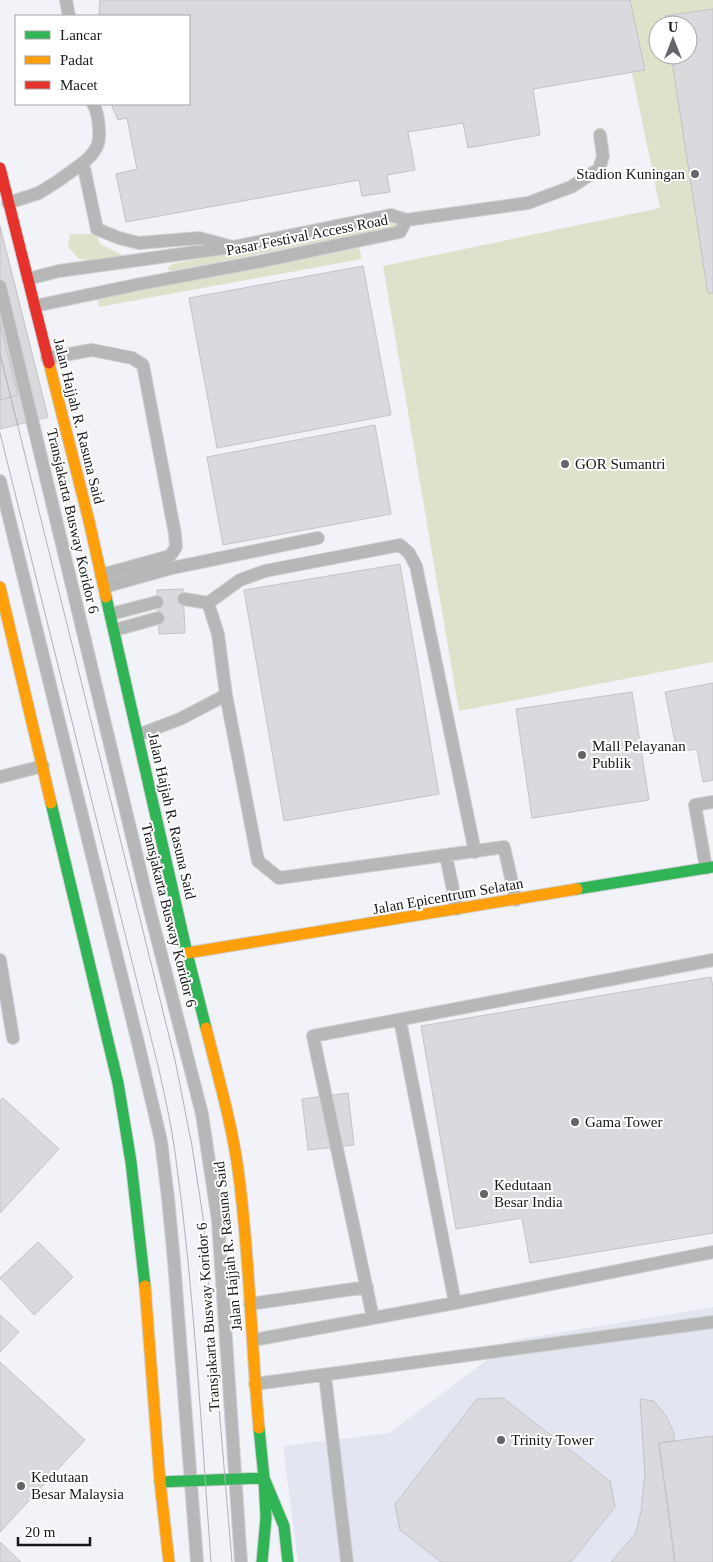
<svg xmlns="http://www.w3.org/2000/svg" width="713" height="1562" viewBox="0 0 713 1562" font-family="Georgia,serif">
  <rect width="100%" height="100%" fill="#f2f3f8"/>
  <!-- built -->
  <path fill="#e3e5f1" d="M713,1307V1562H298L283,1446L389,1433L514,1340Z"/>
  <!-- green -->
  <path fill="#dee2ca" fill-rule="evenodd" d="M617,0H713V662L459,711L383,266L660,208ZM658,25H688V55H658Z
    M393,221L398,223L395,227L172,271L167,269L172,264Z
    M70,234H97L100,244L123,255L95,260L79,259L68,247Z
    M359,248L362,259L99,307L97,297Z"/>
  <!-- building -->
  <path fill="#dad9dd" stroke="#c3c3c7" d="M100,0H630L645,70L533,89L540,135L468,148L463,123L408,132L415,170L387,175L390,192L362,196L359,180L126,222L116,174L137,169L127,118L118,120L111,104H189V16H99Z
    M713,9V293L708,294L671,55H688V25H666L665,16Z
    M0,226L48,417L0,429Z
    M363,266L391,415L217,448L189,298Z
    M0,323L18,395L0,400Z
    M375,425L391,514L223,545L207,457Z
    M400,564L439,794L284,821L244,590Z
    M183,589L185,633L159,634L157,590Z
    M713,683V780L703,782L697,749L677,752L665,692Z
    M632,692L649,800L532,818L516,709Z
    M711,977L713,987V1233L530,1263L522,1218L456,1229L421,1026Z
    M348,1093L354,1145L308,1150L302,1099Z
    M3,1098L59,1149L0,1213V1100Z
    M38,1242L73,1277L34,1315L0,1278Z
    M0,1315L19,1332L0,1352Z
    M0,1362L85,1440L0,1532Z
    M503,1398L610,1481L615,1507L571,1562H441L400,1530L395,1504L477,1399Z
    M640,1399L654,1401L666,1416L674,1433V1441L659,1443L675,1562H611L636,1533L641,1511L645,1475Z
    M713,1436V1562H675L659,1443Z
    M0,1542L21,1562H0Z"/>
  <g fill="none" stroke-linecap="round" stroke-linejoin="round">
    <defs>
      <path id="lane" d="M66,0L69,16
        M8,203L39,193L58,181L83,163
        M406,220L528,203L571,187L599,169L603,156L600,135
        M28,279L59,271L225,248
        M0,286L149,907L202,1114L218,1221L241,1562
        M35,306L135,285L262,261L400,232L406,220L391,215L233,247L199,238L139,243L119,238L97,229L83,163C100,149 101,140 98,119C97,113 96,109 93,104
        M47,358L92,350L132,358L143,365L175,534L176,547L170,556L101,575
        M0,481L139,1047L161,1141L168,1198L174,1261L197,1562
        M104,587L172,568L318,538
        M184,599L208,603L240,580L265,571L400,545L409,553L416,566L475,852
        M208,603L218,634L226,695L258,861L279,878L504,847L516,900
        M111,614L157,602
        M115,630L158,618
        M138,735L180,719L226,695
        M0,777L43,766
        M446,856L457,909
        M706,868L695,805L713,802
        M0,960L13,1038
        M400,1020L455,1303
        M250,1304L367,1287
        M373,1318L313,1036L713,960
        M253,1340L455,1303L713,1252
        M325,1375L347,1562
        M255,1384L713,1322"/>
      <path id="fast" d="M106,597L187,953L206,1028
        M51,803L118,1083L131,1162L145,1286
        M577,889L713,867
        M259,1428L264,1478L284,1526L288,1562
        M160,1482L264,1478L266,1518L262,1562"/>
      <path id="slow" d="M49,363L89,521L106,597
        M0,587L51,803
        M187,953L577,889
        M206,1028C218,1076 233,1127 239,1177C250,1260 251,1344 259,1428
        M145,1286L160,1482L169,1562"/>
      <path id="jam" d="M0,168L49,363"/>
    </defs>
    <!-- lane casing -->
    <use href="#lane" stroke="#d0d1d4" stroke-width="14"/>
    <!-- fast casing -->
    <use href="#fast" stroke="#d0d1d4" stroke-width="13"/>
    <!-- slow casing -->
    <use href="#slow" stroke="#d0d1d4" stroke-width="13"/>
    <!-- jam casing -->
    <use href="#jam" stroke="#d0d1d4" stroke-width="13"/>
    <!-- lane -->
    <use href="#lane" stroke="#b6b7b7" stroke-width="12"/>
    <!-- fast -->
    <use href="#fast" stroke="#30b455" stroke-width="11"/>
    <!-- slow -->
    <use href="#slow" stroke="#ff9f0a" stroke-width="11"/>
    <!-- jam -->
    <use href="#jam" stroke="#e5322d" stroke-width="11"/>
    <!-- tram -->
    <path stroke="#b1b2b4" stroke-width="1" d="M0,354L175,1060L192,1146L203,1217L232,1562
      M0,433L159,1070C165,1097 171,1124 175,1152C194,1287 201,1425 211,1562"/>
  </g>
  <!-- markers -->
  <g fill="#646568" stroke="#fff" stroke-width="2">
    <circle cx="695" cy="174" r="5"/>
    <circle cx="565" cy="464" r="5"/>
    <circle cx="582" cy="755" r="5"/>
    <circle cx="575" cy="1122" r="5"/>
    <circle cx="484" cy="1194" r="5"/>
    <circle cx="501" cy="1440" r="5"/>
    <circle cx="21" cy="1486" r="5"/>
  </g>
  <g text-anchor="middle" stroke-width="4" stroke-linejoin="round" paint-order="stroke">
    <!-- poi labels -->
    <g font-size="15" fill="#17181b" stroke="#fff" text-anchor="start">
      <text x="685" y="179" text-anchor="end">Stadion Kuningan</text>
      <text x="575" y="469">GOR Sumantri</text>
      <text x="592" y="751">Mall Pelayanan<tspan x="592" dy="17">Publik</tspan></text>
      <text x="585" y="1127">Gama Tower</text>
      <text x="494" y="1190">Kedutaan<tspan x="494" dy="17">Besar India</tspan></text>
      <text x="511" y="1445">Trinity Tower</text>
      <text x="31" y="1482">Kedutaan<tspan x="31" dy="17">Besar Malaysia</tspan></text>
    </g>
    <!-- street labels -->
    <g font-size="15" fill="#17181b" stroke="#fff">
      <text transform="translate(307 235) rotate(-11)" y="5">Pasar Festival Access Road</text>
      <text transform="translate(79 421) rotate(76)" y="5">Jalan Hajjah R. Rasuna Said</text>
      <text transform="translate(73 521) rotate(77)" y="5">Transjakarta Busway Koridor 6</text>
      <text transform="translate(172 816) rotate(77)" y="5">Jalan Hajjah R. Rasuna Said</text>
      <text transform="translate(448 896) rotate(-10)" y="5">Jalan Epicentrum Selatan</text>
      <text transform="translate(169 915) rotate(76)" y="5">Transjakarta Busway Koridor 6</text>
      <text transform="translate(228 1246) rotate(-96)" y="5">Jalan Hajjah R. Rasuna Said</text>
      <text transform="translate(208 1317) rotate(-94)" y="5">Transjakarta Busway Koridor 6</text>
    </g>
  </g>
  <!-- legend -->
  <rect x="15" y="15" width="175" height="90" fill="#ffffff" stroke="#a2a3a4"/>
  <rect x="25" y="31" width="25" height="8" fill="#30b455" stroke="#a2a3a4"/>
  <text x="60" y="40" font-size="15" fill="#17181b">Lancar</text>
  <rect x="25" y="56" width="25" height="8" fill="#ff9f0a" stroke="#a2a3a4"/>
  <text x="60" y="65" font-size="15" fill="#17181b">Padat</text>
  <rect x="25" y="81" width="25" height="8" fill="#e5322d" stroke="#a2a3a4"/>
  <text x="60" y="90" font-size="15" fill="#17181b">Macet</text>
  <!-- north arrow -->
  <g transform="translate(673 40)"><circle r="24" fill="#ffffff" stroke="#a2a3a4"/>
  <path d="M0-4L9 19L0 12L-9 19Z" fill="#646568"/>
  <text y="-8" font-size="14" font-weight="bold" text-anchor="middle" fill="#17181b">U</text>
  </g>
  <!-- scale -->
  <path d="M18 1537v8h72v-8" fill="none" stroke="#17181b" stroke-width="2.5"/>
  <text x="25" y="1537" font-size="15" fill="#17181b" stroke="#ffffff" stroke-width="4" paint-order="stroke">20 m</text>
</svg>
